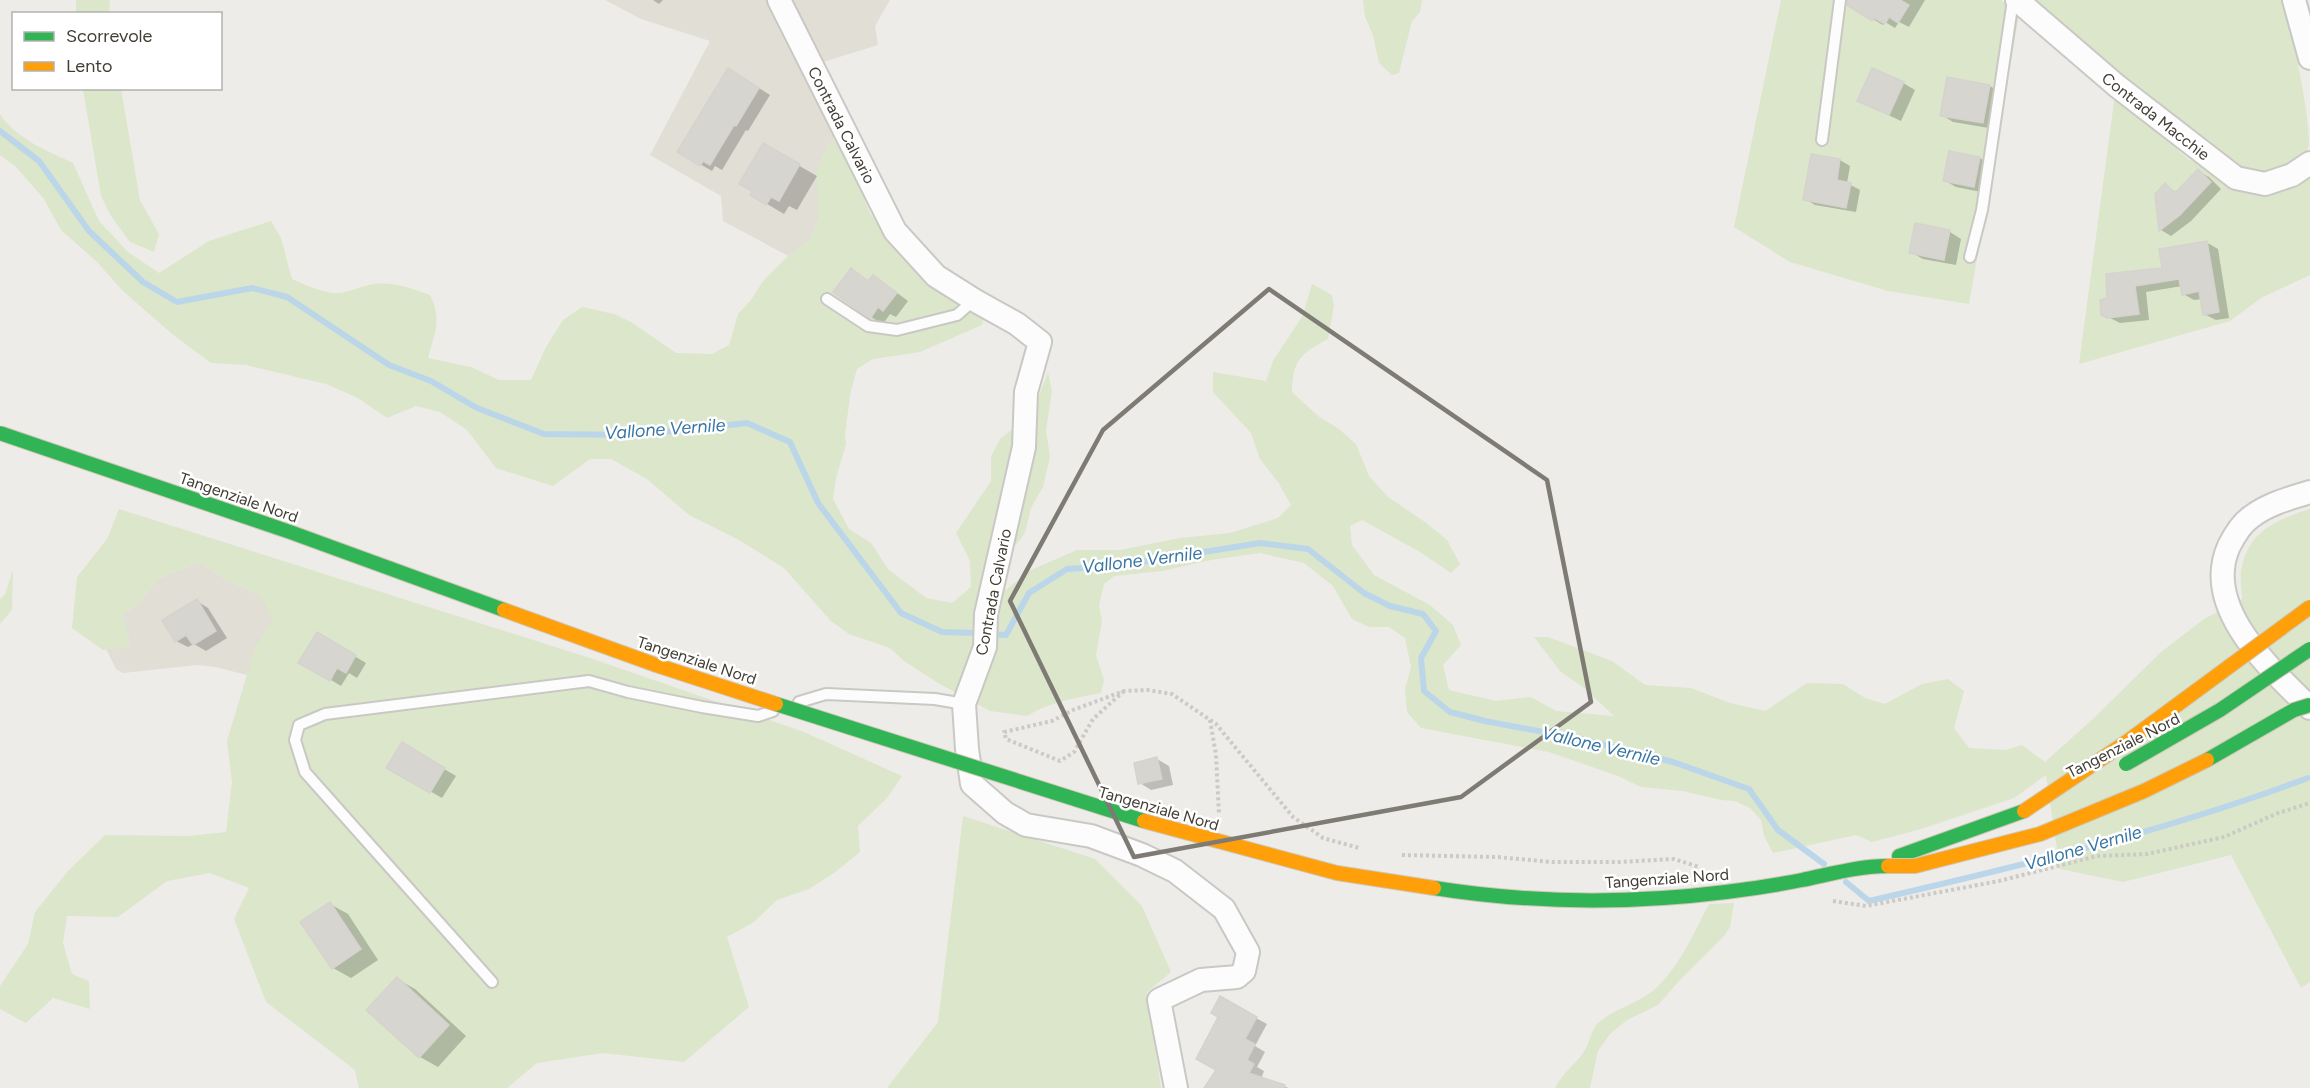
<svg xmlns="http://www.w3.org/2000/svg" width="2310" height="1088" viewBox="0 0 2310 1088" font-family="Figtree,sans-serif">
  <rect width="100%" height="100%" fill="#eeece8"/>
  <!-- residential -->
  <path fill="#e1ded5" d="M605,0H890L875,26L878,45L807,67L834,139L826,148L818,198L819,218L810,240L788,256L723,221L721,196L650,155L710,41L641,19Z
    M198,562L227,580L260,595L294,603L247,675L215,667L197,665L123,673L116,669L106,649L131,646L122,614L138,605L157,580Z"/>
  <!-- green -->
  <path fill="#dbe6ca" d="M76,0H110L109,13H76Z
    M1363,0H1422L1420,12L1412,21L1399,73L1392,75L1379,63L1373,35L1365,17Z
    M1781,0H2001L2019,15L1969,304L1888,291L1790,262L1734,227Z
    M2030,0H2284C2292,31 2310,117 2309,145C2305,156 2296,162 2285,165C2254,177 2249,172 2221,157Z
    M83,89H121L140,200L159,234L154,252L130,242L111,216L101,196Z
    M2115,94L2188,159L2253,191L2279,188L2310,177V275L2261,298L2230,321L2079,364Z
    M0,114C16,139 48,151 73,163L99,221L128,252L159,273L209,241L271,221L281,238L292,279C306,285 322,293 337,293C349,293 359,287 369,285C390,280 411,288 430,295C442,319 435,332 428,358L471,367L499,380H531L546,347L563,320L582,307L614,314L631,322L676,353L712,354L729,345L738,314L751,300L763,281L788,256L810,240L819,218L816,171L826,148L834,139L847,155L870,213L896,248L985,314L982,325L920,352L873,359L857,369L851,390L845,434L846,444L836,478L833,499L849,529L871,543L888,569L926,598L952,603L971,587L970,561L956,533L991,481V457L1000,439L1011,430L1037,401L1048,372L1052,391L1046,430L1050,457L1043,487L1031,508L1025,533L1013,548L985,569L1002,593L1031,570L1077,550H1120L1180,538L1230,533L1278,518L1291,505L1278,482L1260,459L1251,433L1213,392V372L1266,381L1273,361L1303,315L1312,284L1332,295L1334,306L1328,339C1300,354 1293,360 1292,392L1318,416L1339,429L1356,444L1369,476L1388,497L1425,522L1447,540L1460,564L1451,573L1420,552L1362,520L1350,526L1352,545L1374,575L1430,605L1453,625L1461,645L1443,665L1449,690L1496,701L1531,697L1556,711L1614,716L1584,688L1560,671L1534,637H1548L1612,661L1645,685L1691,688L1730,703L1765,711L1807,683L1843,684L1865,698L1885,704L1922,684L1948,679L1964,691L1954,728L1969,748L2006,750L2022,745L2045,762L2095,717L2161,652L2204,619L2242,599C2242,589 2239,576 2242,566C2250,530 2278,519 2310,509V982L2301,988L2231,855L2123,882L2060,869L2046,775L2014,798L1921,829L1872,842L1856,835L1773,853L1764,836L1761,820L1750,808L1735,801L1721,800L1683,791L1641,787L1618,776L1549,752L1421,728L1407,712L1405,689L1411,667L1405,638L1389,627H1369L1352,619L1333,586L1304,563L1260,553L1211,560L1162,571L1114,576L1104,584L1099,605L1102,621L1096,655L1104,680L1101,693C1075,698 1049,702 1027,716L990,711L938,683L904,661L890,648L849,634L831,621L784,568L739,540L689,515L647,479L611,459H590L553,486L496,468L467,430L440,412L416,406L387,418L358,398L326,384L246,365L211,363L172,334L123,291L96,261L61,230L44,199L16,167L0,155Z
    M119,509L593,659L804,732L902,776L887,798L858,826L860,852L834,873L809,889L777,900L754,922L727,937L749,1007L684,1062L603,1053L537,1063L507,1088H359L355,1070L266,1002L234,919L249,888L210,873L167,881L118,917L67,916L63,943L72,974L89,981L90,1009L53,998L26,1023L0,1009V986L28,944L35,912L68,871L105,835L188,836L226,832L232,782L227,741L255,648L273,620L260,595L227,580L198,562L157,580L138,605L122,614L131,646L103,650L72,628L77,577L107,539Z
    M13,570L12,610L0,624V599L5,594Z
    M963,816L1095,859L1142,906L1171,972L1147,992L1161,1088H887L938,1022Z
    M1734,903L1730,927L1724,936L1679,981L1658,1005L1627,1020L1610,1034L1598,1051L1590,1088H1555C1564,1070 1579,1062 1586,1048C1590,1040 1592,1029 1598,1023C1615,1008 1637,1004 1654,990C1679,968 1694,933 1709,904Z"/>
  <!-- shadow -->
  <path fill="#0003" d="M653,0H663L659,4Z
    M1863,0H1925L1909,27L1899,22L1895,28L1885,22L1883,25L1857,10Z
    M729,70L770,95L748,131L746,130L722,170L715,166L712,171L679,152Z
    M1903,83L1915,90L1901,121L1859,101Z
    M1990,86L2001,93L1995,129L1953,122L1942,115Z
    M763,145L817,176L797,210L789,206L784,214L752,195Z
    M1813,156L1840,160L1850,166L1847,183L1860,190L1856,212L1815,205L1805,199Z
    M1980,158L1991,165L1986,193L1956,187L1944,180Z
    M2198,171L2209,177L2221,189L2191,221L2171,236L2161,230L2157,195L2165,185L2177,193Z
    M1950,232L1961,239L1956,265L1923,259L1911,252Z
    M2206,242L2218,249L2229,318L2216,320L2204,314L2202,299L2194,300L2183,294L2182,286L2146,292L2149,320L2120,323L2102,314V301L2164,270Z
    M851,270L870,282L885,284L908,301L896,317L890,314L883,324L871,317Z
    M197,601L208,608L227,638L206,651L194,644L188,647L176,641Z
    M317,634L366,663L357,678L349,673L341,686L301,662Z
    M402,744L456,776L442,798L388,767Z
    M1157,759L1169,766L1173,785L1151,790L1140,783Z
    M330,904L348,914L378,960L351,978L333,968Z
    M397,979L415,989L466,1036L438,1067L420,1057Z
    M1256,1018L1267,1024L1255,1046L1265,1052L1257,1067L1264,1071L1261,1079L1289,1088H1206Z"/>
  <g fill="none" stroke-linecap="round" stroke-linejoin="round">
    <!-- stream -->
    <path stroke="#bcd6e9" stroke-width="6" d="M0,131L39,161L89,231L143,282L177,302L252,288L287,297L389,365L431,381L477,408L544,434L637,435L747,423L790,442L818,503L901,613L942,632L980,633
      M990,634L1006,635L1029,593L1067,569L1116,566L1260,543L1308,549L1364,593L1390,606L1423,614L1436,631L1421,658L1424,691L1450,712L1485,721L1581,739L1673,762L1749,789L1778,830L1824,864
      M1846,882L1869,901C2017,867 2166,831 2308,778"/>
  </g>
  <!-- building -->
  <path fill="#d7d5d0" stroke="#d6d3ce" stroke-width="1.5" d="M1847,0H1900L1909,5L1898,23L1889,17L1885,24L1874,18L1872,21L1847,5Z
    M728,68L759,88L736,126L734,125L710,165L703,161L700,166L677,152Z
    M1872,68L1904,82L1889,115L1857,101Z
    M1947,77L1990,85L1983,123L1940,116Z
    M763,143L800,164L779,201L771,197L766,205L750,195L752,191L739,184Z
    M1949,151L1980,157L1974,187L1943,181Z
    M1811,154L1840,159L1837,180L1851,183L1846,208L1803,200Z
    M2198,169L2211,182L2180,215L2159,231L2155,194L2165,183L2175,193Z
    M1915,223L1950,230L1944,260L1909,253Z
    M2207,241L2219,312L2203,315L2199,291L2182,295L2179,279L2135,286L2139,314L2107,318L2101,315L2100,300L2107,298L2106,274L2162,268L2159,249Z
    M851,268L868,281L873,275L897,293L883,311L878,307L870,319L833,292Z
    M197,599L216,631L193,645L186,635L175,642L162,620Z
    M317,632L356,655L346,673L337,668L330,681L298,663Z
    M402,742L445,768L430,793L386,768Z
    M1157,757L1162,779L1138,784L1134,763Z
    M330,902L361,949L332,969L300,922Z
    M397,977L449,1025L419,1058L366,1010Z
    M1220,996L1257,1017L1245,1039L1255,1044L1247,1060L1254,1064L1249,1073L1285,1085L1284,1088H1204L1216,1070L1196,1059L1218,1017L1211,1013Z"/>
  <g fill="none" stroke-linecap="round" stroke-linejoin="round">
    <defs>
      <path id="lane" d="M1822,140L1840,0
        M1970,257L1982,210L2013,0
        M827,299L868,326L897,330L957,315L974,300
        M799,702L826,694L935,699L964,704
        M492,982L305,772L295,740L299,725L325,714L589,681L628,692L702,707L758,716L773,711"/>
      <path id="street" d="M779,0L895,231L936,276L974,300L1017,324L1040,342L1026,392L1024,447L986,614L985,647L964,704L967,749L972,784L1005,813L1026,825L1091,836L1142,855L1175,871L1224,909L1248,952L1244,971L1237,977L1201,980L1159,1000L1176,1088
        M2017,0L2117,86L2236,178L2265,184L2292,175L2310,163
        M2294,0L2310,58
        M2310,492C2290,498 2268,504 2251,517C2241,524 2234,536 2229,546C2201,608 2271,669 2310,708"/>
      <path id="fast" d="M1899,856L2024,811"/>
    </defs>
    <!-- lane casing -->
    <use href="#lane" stroke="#cac8c4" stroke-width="14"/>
    <!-- street casing -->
    <use href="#street" stroke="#cac8c4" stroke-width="26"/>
    <!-- fast casing -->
    <use href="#fast" stroke="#cfc7b6" stroke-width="16"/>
    <!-- path -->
    <path stroke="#cccac6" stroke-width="4" stroke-dasharray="3 3" stroke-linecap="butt" d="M1124,691L1093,719L1074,752L1060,761L1006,739L1004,732L1052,721L1073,710L1124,691L1147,690L1172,694L1216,724L1293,817L1323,838L1359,848
      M1210,720L1216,755L1219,814
      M1402,855L1497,857L1552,862H1619L1674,859L1699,867
      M1833,901L1866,906L1999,881L2097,856L2147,854L2224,837L2278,813L2310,803"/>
    <!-- lane -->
    <use href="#lane" stroke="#fcfcfc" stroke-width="10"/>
    <!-- street -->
    <use href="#street" stroke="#fcfcfc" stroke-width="22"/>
    <!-- fast -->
    <use href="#fast" stroke="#30b455" stroke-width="14"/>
    <defs>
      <path id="fast-bridge" d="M0,433L290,532L504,610
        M776,704L1144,821
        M2207,760L2294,710L2310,705
        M2126,764L2220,710L2310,649
        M1434,888C1529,903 1630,904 1726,892C1751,889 1777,885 1802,880C1831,874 1858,866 1888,866"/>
      <path id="slow-bridge" d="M504,610L656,665L776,704
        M2024,811L2128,741L2310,607
        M1144,821L1337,873L1434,888
        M1888,866H1915L2040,834L2144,791L2207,760"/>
    </defs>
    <!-- fast-bridge casing -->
    <use href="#fast-bridge" stroke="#cfc7b6" stroke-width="16" stroke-linecap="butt"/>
    <!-- slow-bridge casing -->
    <use href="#slow-bridge" stroke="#cfc7b6" stroke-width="16" stroke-linecap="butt"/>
    <!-- fast-bridge -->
    <use href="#fast-bridge" stroke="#30b455" stroke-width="14"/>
    <!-- slow-bridge -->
    <use href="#slow-bridge" stroke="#ff9f0a" stroke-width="14"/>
  </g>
  <!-- marked area -->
  <path fill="none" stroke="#7e7a74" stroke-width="4.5" stroke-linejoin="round" d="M1269,289L1547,480L1591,702L1461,797L1134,857L1010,601L1103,430Z"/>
  <g text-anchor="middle" stroke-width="5" stroke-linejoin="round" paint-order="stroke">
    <!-- street labels -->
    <g font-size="16" fill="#423d35" stroke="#fff">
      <text transform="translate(2156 116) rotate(38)" y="6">Contrada Macchie</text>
      <text transform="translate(842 125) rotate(63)" y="6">Contrada Calvario</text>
      <text transform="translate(239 497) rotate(19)" y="6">Tangenziale Nord</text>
      <text transform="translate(993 592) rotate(-79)" y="6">Contrada Calvario</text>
      <text transform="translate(697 660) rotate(18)" y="6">Tangenziale Nord</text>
      <text transform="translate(2123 745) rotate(-27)" y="6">Tangenziale Nord</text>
      <text transform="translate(1159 808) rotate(16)" y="6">Tangenziale Nord</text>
      <text transform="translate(1667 878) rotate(-4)" y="6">Tangenziale Nord</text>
    </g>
    <!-- water labels -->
    <g font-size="18" font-style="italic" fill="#3976a4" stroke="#fff">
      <text transform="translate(665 429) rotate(-4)" y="6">Vallone Vernile</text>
      <text transform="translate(1142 560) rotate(-7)" y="6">Vallone Vernile</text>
      <text transform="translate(1601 746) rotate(13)" y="6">Vallone Vernile</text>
      <text transform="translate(2083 848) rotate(-16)" y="6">Vallone Vernile</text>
    </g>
  </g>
  <!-- legend -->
  <rect x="12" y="12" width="210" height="78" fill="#ffffff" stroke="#b3b1ae" stroke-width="1.5"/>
  <rect x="24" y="32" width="30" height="9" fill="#30b455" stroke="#b3b1ae" stroke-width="1.5"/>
  <text x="66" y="42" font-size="18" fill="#423d35">Scorrevole</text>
  <rect x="24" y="62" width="30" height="9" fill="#ff9f0a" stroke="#b3b1ae" stroke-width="1.5"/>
  <text x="66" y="72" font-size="18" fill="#423d35">Lento</text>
</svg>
